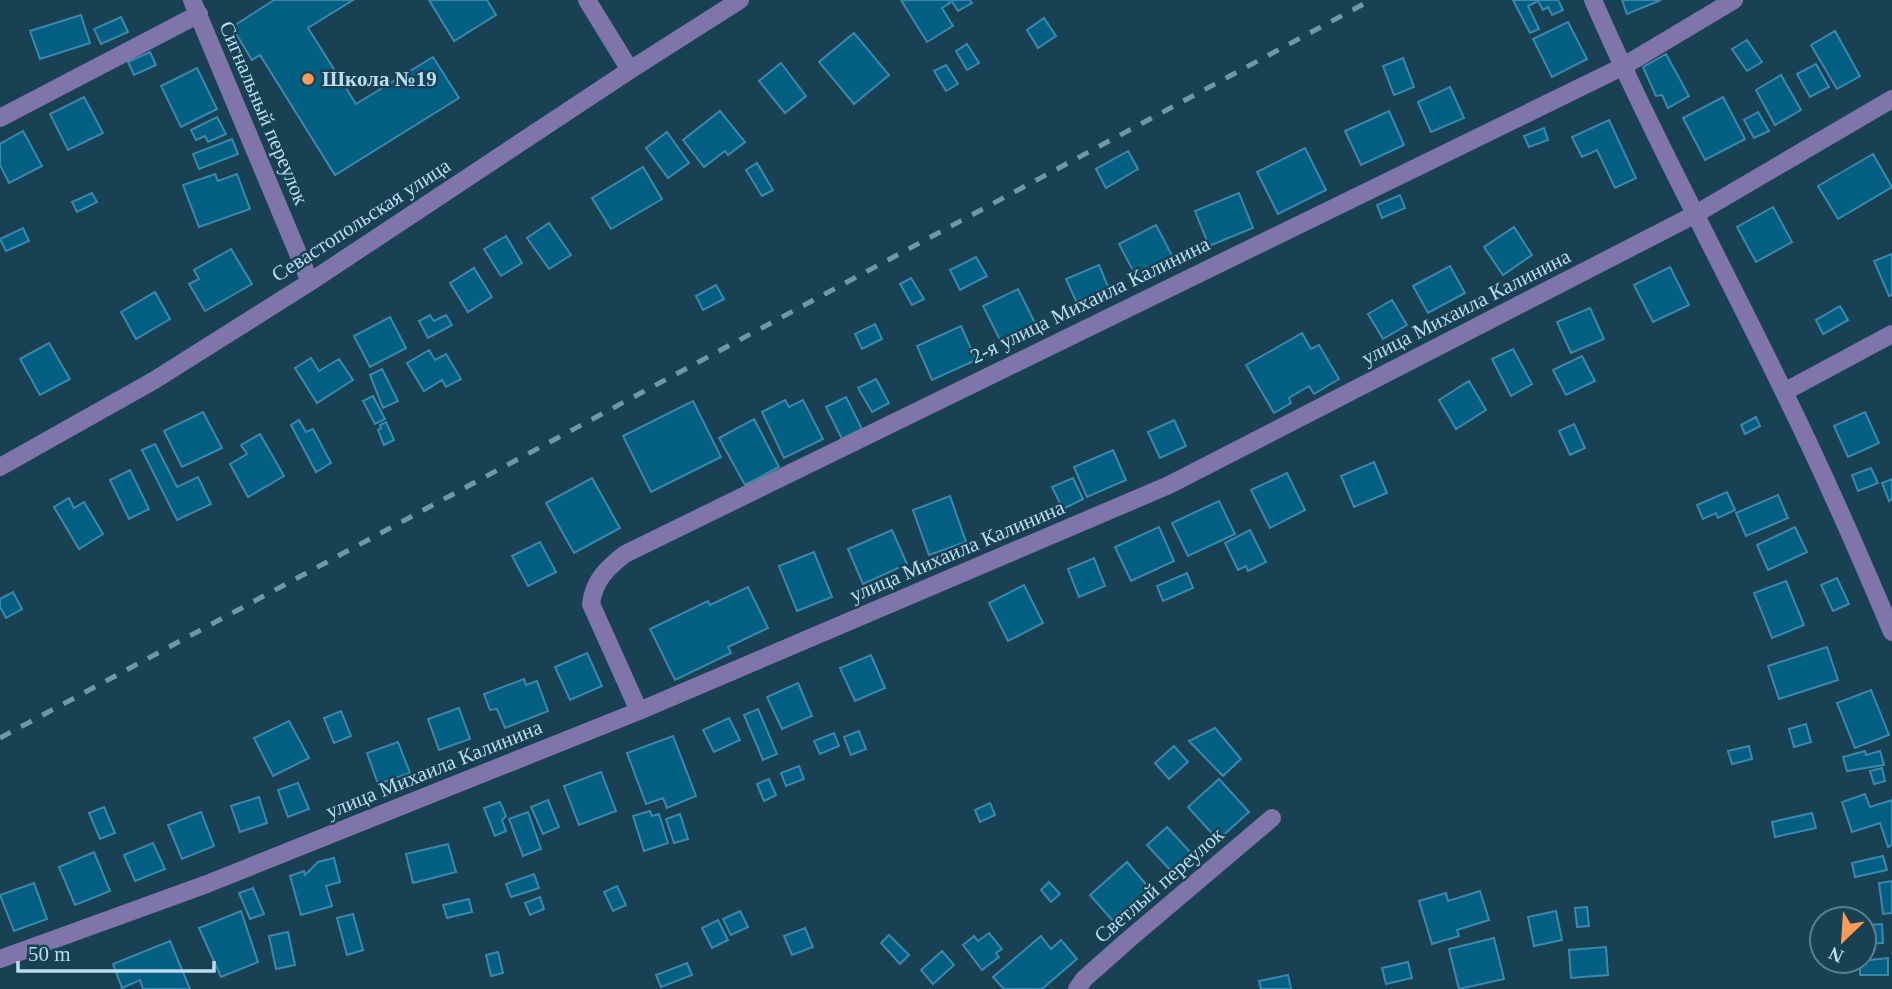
<svg xmlns="http://www.w3.org/2000/svg" width="1892" height="989" viewBox="0 0 1892 989" font-family="Georgia,serif">
  <rect width="100%" height="100%" fill="#184154"/>
  <!-- building -->
  <path fill="#036083" stroke="#3c88ad" stroke-width="2" d="M274,0H353L308,28L356,104L433,57L459,98L335,175L260,55L252,60L232,27Z
    M429,0H487L496,15L454,41Z
    M901,0H948L950,3L942,8L953,26L927,42Z
    M951,0H970L972,3L958,11Z
    M1513,0H1558L1563,10L1552,15L1548,7L1543,10L1538,1L1528,6L1539,29L1530,33Z
    M1622,0H1661L1627,14Z
    M81,15L90,43L40,59L30,31Z
    M121,17L128,32L101,44L94,29Z
    M1044,18L1056,36L1038,48L1027,30Z
    M1568,22L1587,59L1552,77L1533,39Z
    M1835,31L1860,76L1837,89L1811,45Z
    M854,33L889,75L854,104L819,62Z
    M1747,40L1762,62L1747,71L1732,49Z
    M967,44L979,63L967,70L956,51Z
    M150,52L156,65L134,75L128,62Z
    M1666,54L1689,96L1668,108L1662,95L1656,96L1643,67Z
    M1403,58L1414,87L1394,95L1383,66Z
    M781,63L806,96L785,113L759,81Z
    M1816,64L1829,87L1810,97L1797,74Z
    M946,65L958,84L946,91L934,71Z
    M197,68L217,109L181,127L161,86Z
    M1781,75L1801,110L1775,125L1756,90Z
    M1450,87L1464,118L1431,132L1418,102Z
    M84,97L103,133L68,150L50,114Z
    M1723,97L1745,139L1705,160L1683,118Z
    M720,111L745,142L728,155L725,151L704,167L683,140Z
    M1389,111L1404,145L1361,165L1345,131Z
    M1758,112L1769,131L1754,138L1744,120Z
    M217,117L226,134L208,142L205,136L196,140L191,130Z
    M1609,120L1636,178L1615,188L1597,150L1582,157L1572,137Z
    M1544,128L1548,140L1529,147L1524,136Z
    M23,131L42,166L9,183L0,165V144Z
    M667,132L689,163L668,178L646,148Z
    M232,139L238,154L199,169L193,154Z
    M1305,148L1326,190L1278,214L1257,172Z
    M1128,151L1138,169L1106,188L1096,169Z
    M1873,154L1892,187L1838,219L1818,186Z
    M757,163L773,190L762,196L746,170Z
    M643,167L662,199L611,229L592,198Z
    M215,174L218,181L237,174L250,209L199,227L183,185Z
    M92,193L97,202L77,212L72,202Z
    M1239,193L1253,228L1209,246L1195,211Z
    M1400,195L1405,208L1382,218L1377,205Z
    M1773,207L1792,242L1756,262L1737,227Z
    M549,223L571,255L549,269L527,238Z
    M1156,225L1177,265L1140,284L1119,244Z
    M1514,227L1532,255L1503,275L1484,247Z
    M23,228L29,241L6,251L0,239Z
    M506,236L522,263L501,276L484,249Z
    M231,249L252,284L205,311L189,284L199,279L194,270Z
    M1892,254V295L1889,296L1874,261Z
    M976,257L987,276L960,290L950,270Z
    M1099,265L1112,296L1080,310L1066,279Z
    M1450,266L1465,293L1428,313L1413,286Z
    M1670,267L1689,305L1653,322L1634,285Z
    M474,268L492,297L468,312L450,283Z
    M911,278L924,299L912,305L900,284Z
    M716,285L724,299L703,310L696,296Z
    M1018,289L1037,327L1002,344L983,306Z
    M155,292L170,319L136,339L121,312Z
    M1392,300L1407,325L1383,339L1368,314Z
    M1840,306L1848,320L1823,334L1816,320Z
    M1590,308L1604,339L1571,353L1557,322Z
    M430,315L434,321L446,315L452,325L428,338L419,321Z
    M390,317L406,348L370,367L354,336Z
    M875,324L882,339L862,349L855,334Z
    M961,326L976,360L932,380L917,346Z
    M1302,333L1311,349L1319,345L1339,379L1314,394L1309,386L1289,398L1291,403L1274,413L1246,365Z
    M49,343L70,379L40,395L20,359Z
    M1513,349L1532,384L1511,396L1492,359Z
    M429,350L435,360L446,354L461,379L446,387L442,380L424,391L407,363Z
    M1582,356L1595,381L1566,395L1553,370Z
    M311,358L319,371L339,359L353,380L317,403L295,368Z
    M382,369L398,401L383,408L370,375Z
    M876,379L889,403L872,412L858,388Z
    M1469,381L1486,410L1456,429L1439,400Z
    M373,396L385,419L375,424L363,401Z
    M846,397L862,429L842,439L826,407Z
    M785,400L789,407L803,400L823,439L784,458L762,412Z
    M693,401L721,457L651,492L623,436Z
    M203,412L222,448L182,467L164,431Z
    M1865,412L1879,443L1848,457L1834,426Z
    M1756,417L1760,426L1745,434L1741,425Z
    M754,419L779,467L745,485L719,438Z
    M299,420L306,432L313,429L331,463L316,472L291,425Z
    M1174,420L1186,446L1160,458L1148,432Z
    M386,422L394,440L384,445L378,430L381,428L380,425Z
    M1574,424L1585,448L1570,455L1559,431Z
    M260,434L284,476L248,497L230,464L247,454L241,445Z
    M155,444L177,487L198,477L211,504L177,520L142,450Z
    M1113,450L1126,480L1087,497L1074,467Z
    M1374,462L1387,493L1354,507L1341,476Z
    M1871,468L1878,483L1858,491L1852,475Z
    M130,470L149,509L129,519L110,480Z
    M1287,473L1305,510L1270,528L1251,490Z
    M592,478L620,528L574,553L546,503Z
    M1073,478L1083,499L1063,509L1052,487Z
    M1892,479V499L1889,501L1882,483Z
    M1727,492L1735,510L1718,518L1716,513L1703,519L1697,505Z
    M1778,495L1788,518L1746,536L1736,513Z
    M950,496L966,542L929,555L913,510Z
    M69,498L74,508L84,502L103,534L79,549L54,507Z
    M1219,501L1235,534L1188,556L1172,523Z
    M1159,527L1174,561L1131,581L1115,547Z
    M1795,527L1807,552L1768,570L1757,545Z
    M892,530L907,564L863,584L848,549Z
    M1250,530L1266,562L1248,571L1246,566L1238,570L1225,543Z
    M540,542L556,572L528,586L512,556Z
    M814,552L832,597L797,611L779,566Z
    M1094,558L1105,586L1079,597L1068,569Z
    M1187,573L1193,588L1163,601L1157,586Z
    M1837,578L1849,604L1833,611L1821,585Z
    M1786,581L1804,625L1772,638L1754,593Z
    M1024,585L1043,623L1008,641L989,603Z
    M748,587L768,628L728,647L731,653L675,680L650,629L708,601L710,605Z
    M13,592L22,609L6,618L0,607V599Z
    M1827,647L1838,680L1779,699L1768,666Z
    M587,653L602,686L570,700L555,667Z
    M871,655L885,688L855,701L840,668Z
    M524,679L526,685L537,681L548,711L505,728L497,709L490,710L484,694Z
    M798,683L812,716L782,729L767,697Z
    M1871,690L1889,735L1855,748L1837,703Z
    M459,708L470,739L439,750L428,719Z
    M758,709L777,754L763,760L744,715Z
    M341,711L351,736L334,743L324,718Z
    M729,718L740,740L714,752L703,730Z
    M289,721L309,758L273,776L254,738Z
    M1806,724L1811,742L1794,747L1789,729Z
    M1215,728L1241,759L1223,776L1189,741Z
    M859,731L866,749L851,755L844,737Z
    M834,733L839,746L820,754L814,741Z
    M673,736L696,796L667,808L663,798L646,804L627,753Z
    M398,742L410,773L378,784L367,753Z
    M1174,746L1188,762L1169,779L1155,763Z
    M1749,746L1752,759L1732,764L1728,751Z
    M1865,751L1866,755L1880,751L1884,765L1847,771L1843,757Z
    M799,766L804,779L786,786L781,773Z
    M1882,768L1885,781L1874,784L1870,771Z
    M601,772L616,811L579,825L564,786Z
    M769,779L776,795L764,801L757,784Z
    M1219,779L1249,812L1218,840L1188,807Z
    M298,783L309,809L288,817L278,790Z
    M1865,794L1870,807L1892,800V845L1888,847L1880,823L1852,832L1842,802Z
    M259,797L267,823L240,832L231,806Z
    M548,800L559,827L543,834L531,807Z
    M500,802L506,816L502,820L506,831L495,836L484,808Z
    M990,803L995,815L980,822L975,810Z
    M104,807L115,833L100,839L89,813Z
    M650,811L652,816L659,814L668,843L644,851L633,816Z
    M201,812L214,846L182,859L168,825Z
    M528,812L541,849L523,856L509,819Z
    M1812,813L1816,828L1775,837L1772,822Z
    M680,814L688,839L674,843L666,819Z
    M1167,827L1192,854L1172,872L1147,845Z
    M153,843L165,869L135,881L124,855Z
    M448,844L456,872L413,883L406,854Z
    M94,852L110,891L75,905L59,867Z
    M1883,856L1887,870L1855,877L1852,863Z
    M334,858L340,882L326,886L332,906L301,915L290,876L304,871L305,875L318,862Z
    M1127,862L1150,889L1113,921L1090,895Z
    M534,874L539,888L511,897L506,884Z
    M1892,881V913L1883,914L1879,883Z
    M1049,882L1060,894L1051,902L1041,890Z
    M34,883L47,919L14,931L0,895Z
    M617,886L626,905L613,911L604,892Z
    M253,888L264,914L250,919L239,893Z
    M1480,891L1489,920L1457,930L1459,936L1432,944L1419,901L1446,893L1448,901Z
    M540,897L544,909L530,915L525,903Z
    M469,899L472,912L447,918L443,905Z
    M1587,907L1589,926L1577,927L1575,908Z
    M241,911L258,962L221,977L199,928Z
    M740,911L748,927L731,935L723,919Z
    M1556,911L1562,940L1534,946L1528,917Z
    M353,914L363,950L347,955L337,918Z
    M718,920L728,940L712,948L702,928Z
    M1882,924L1883,943L1864,944V925Z
    M805,928L813,947L792,955L784,936Z
    M288,932L295,965L276,969L269,936Z
    M989,933L1002,949L996,953L999,957L982,970L963,945L974,936L978,941Z
    M889,935L909,955L900,964L881,943Z
    M1041,936L1051,949L1061,940L1077,959L1042,989H1004L993,977Z
    M1494,938L1504,979L1459,989L1449,949Z
    M170,941L190,989H143L140,980L122,988L113,964Z
    M1606,947L1608,975L1571,978L1569,950Z
    M942,951L954,965L933,984L921,970Z
    M498,952L503,973L491,976L486,955Z
    M1888,958V975H1860V961Z
    M1408,962L1412,978L1386,984L1382,968Z
    M687,963L692,975L661,987L656,975Z
    M1288,975L1291,989H1261L1259,981Z"/>
  <g fill="none" stroke-linecap="round" stroke-linejoin="round">
    <!-- minor -->
    <path stroke="#7f75a9" stroke-width="18" d="M192,0L310,282
      M587,0L630,70
      M1593,0C1651,133 1720,260 1783,390C1822,469 1858,551 1892,632
      M0,118L199,14
      M1784,392L1892,334
      M0,467L153,381L310,282L630,70L740,0
      M639,711L591,604C594,580 607,568 625,554L1622,67L1734,0
      M0,959L207,884L639,711L1169,485L1694,215L1892,99
      M1077,989L1084,979L1128,940L1272,818"/>
    <!-- rail -->
    <path stroke="#7096aa" stroke-width="5" stroke-dasharray="12 12" stroke-linecap="butt" d="M0,738L1371,0"/>
  </g>
  <!-- markers -->
  <circle fill="#ff9b5a" stroke="#184154" stroke-width="2.5" cx="308" cy="79" r="7"/>
  <g text-anchor="middle" stroke-width="5" stroke-linejoin="round" paint-order="stroke">
    <!-- poi labels -->
    <g font-size="21" font-weight="bold" fill="#baddf1" stroke="#184154" text-anchor="start">
      <text x="322" y="86">Школа №19</text>
    </g>
    <!-- street labels -->
    <g font-size="21" fill="#baddf1" stroke="#184154">
      <text transform="translate(264 113) rotate(67)" y="7">Сигнальный переулок</text>
      <text transform="translate(361 220) rotate(-33)" y="7">Севастопольская улица</text>
      <text transform="translate(1090 300) rotate(-26)" y="7">2-я улица Михаила Калинина</text>
      <text transform="translate(1466 307) rotate(-27)" y="7">улица Михаила Калинина</text>
      <text transform="translate(957 551) rotate(-23)" y="7">улица Михаила Калинина</text>
      <text transform="translate(434 769) rotate(-22)" y="7">улица Михаила Калинина</text>
      <text transform="translate(1159 885) rotate(-41)" y="7">Светлый переулок</text>
    </g>
  </g>
  <!-- north arrow -->
  <g transform="translate(1843 940) rotate(205)"><circle r="33" fill="#184154" stroke="#597f93" stroke-width="2"/>
  <path d="M0-5L12 26L0 18L-12 26Z" fill="#ff9b5a"/>
  <text y="-10" font-size="19" font-weight="bold" text-anchor="middle" fill="#baddf1">N</text>
  </g>
  <!-- scale -->
  <path d="M18 961v10h196v-10" fill="none" stroke="#baddf1" stroke-width="3.5"/>
  <text x="28" y="961" font-size="21" fill="#baddf1" stroke="#184154" stroke-width="5" paint-order="stroke">50 m</text>
</svg>
